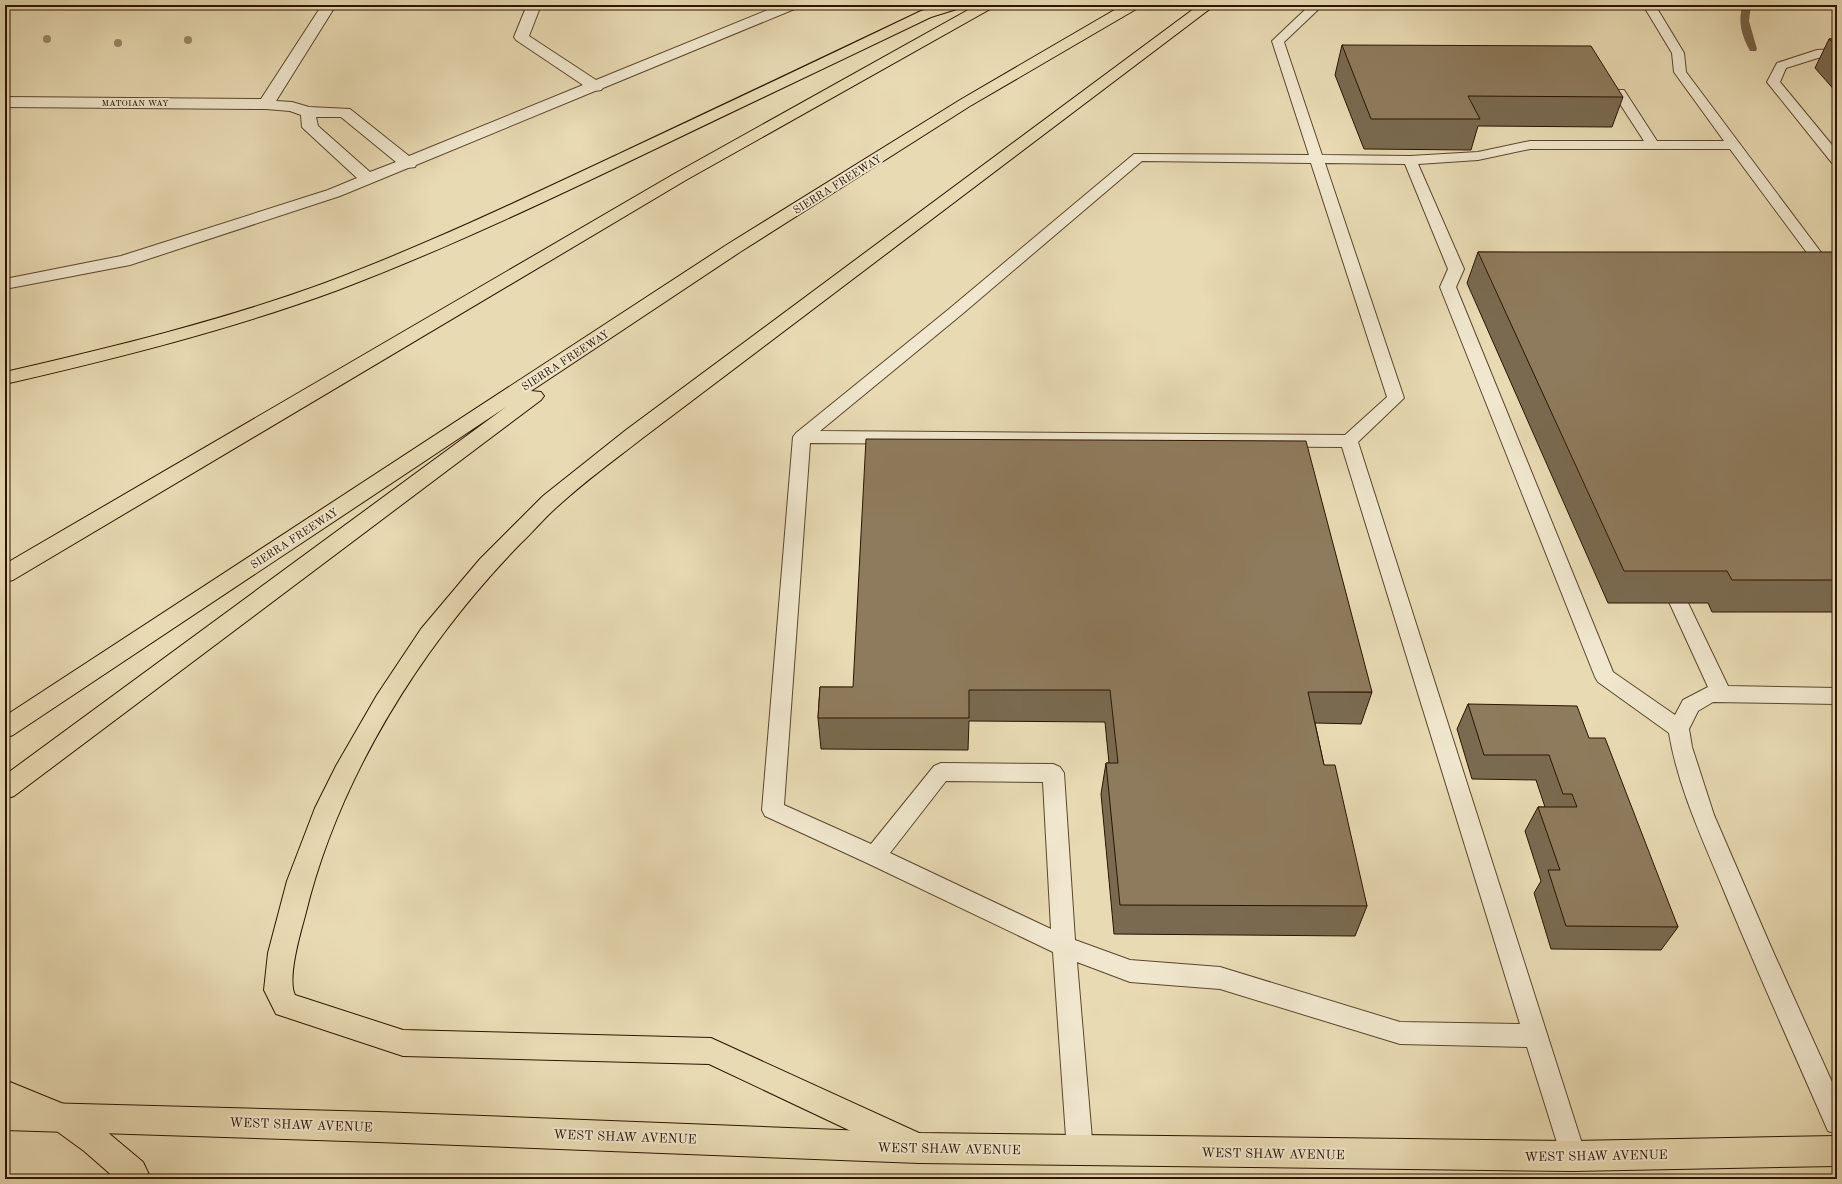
<svg xmlns="http://www.w3.org/2000/svg" width="1842" height="1184" viewBox="0 0 1842 1184" font-family="'Old Standard TT',serif">
  <rect width="100%" height="100%" fill="#e8dab3"/>
  <filter id="stains"><feTurbulence type="fractalNoise" baseFrequency=".005" numOctaves="4"/><feColorMatrix values="0 0 0 0 .2 0 0 0 0 .09 0 0 0 0 .02 0 0 0 .5 -.17"/></filter>
  <radialGradient id="worn" r=".72"><stop offset=".6" stop-color="#630" stop-opacity="0"/><stop offset="1" stop-color="#630" stop-opacity=".3"/></radialGradient>
  <g fill="none" stroke-linecap="round" stroke-linejoin="round">
    <!-- stream -->
    <path fill="#766347" fill-rule="evenodd" d="M1743,5H1751L1749,21L1757,49L1756,51H1750C1742,37 1737,20 1743,5Z"/>
    <defs>
      <path id="lane" d="M1310,5H1323L1284,42L1322,155L1410,156L1478,152L1530,141H1644L1613,93L1614,90H1624L1657,141H1724L1674,72L1672,53L1643,5H1655L1684,53L1686,72L1832,267L1837,270V282L1832,280L1822,273L1730,149H1530L1478,160L1418,164L1464,269L1456,287L1613,672L1675,715L1683,700L1708,687L1659,580L1661,575L1668,573L1675,575L1677,580L1728,686L1837,688V704L1713,702L1698,711L1689,729L1692,747L1714,815L1771,947L1837,1093V1134L1828,1131C1793,1051 1757,971 1724,891C1703,840 1678,788 1669,733L1598,682L1595,677L1440,287L1448,269L1405,164L1325,163L1404,398L1358,442L1586,1156L1582,1165L1573,1169L1564,1165L1527,1047L1400,1044L1220,989L1130,982L1077,962L1093,1151L1089,1160L1080,1164L1071,1160L1067,1151L1053,952L867,863L765,816L762,810L793,437L796,433L949,309L1134,154L1309,155L1272,41ZM1142,161L1311,163L1387,397L1345,435L820,431L961,315ZM810,443L1342,447L1520,1024L1400,1022L1220,967L1130,960L1075,940L1064,773L1060,767L1053,764L941,763L934,766L871,844L784,805ZM946,781L1043,782L1051,929L890,853Z
        M1837,49V57L1818,58L1786,68L1780,82L1837,151V164L1832,163L1767,82L1777,63L1817,50Z"/>
      <path id="street" d="M322,5H336L276,101L292,102L309,107L350,109L409,156L583,85L516,40L514,37L527,5H541L529,36L596,80L780,5H799L797,8L603,88L601,90L595,91L416,165L415,167L408,168L340,196L130,265L5,289V279L121,256L328,190L357,178L305,130L302,127L301,115L290,111L266,109L5,107V97L261,99ZM316,117H341L396,162L370,172L318,126Z"/>
      <path id="primary" d="M5,1102L378,1112L919,1133L1573,1141L1837,1136V1166L1573,1171L919,1163L378,1142L5,1130Z"/>
      <path id="highway" d="M941,5H962L960,8L931,17C839,61 747,105 655,149C551,199 446,249 338,290C230,330 117,358 5,384V372C113,347 221,321 325,283C426,245 523,199 621,153C721,106 821,59 921,11Z
        M977,5H994L992,8L686,180L13,580L5,582V564L674,174Z
        M1123,5H1140L1138,8L970,106L740,252L531,391L541,392L544,396L541,400L14,796L5,799V775L506,407L13,735L5,738V716L728,244L960,100Z
        M1199,5H1215L640,440C613,461 584,482 558,506C545,517 533,532 520,544C422,645 338,778 305,916C300,934 287,979 295,995L403,1030L711,1038L930,1138L934,1148L930,1158L919,1163L908,1158L709,1064L403,1056L276,1014L264,990L268,953L287,881L315,808L336,766L377,695L421,629L480,559L543,496L626,430Z
        M5,1080L71,1107L106,1131L143,1162L151,1179H116L84,1151L51,1127L5,1108Z"/>
    </defs>
    <!-- lane casing -->
    <use href="#lane" stroke="#5b462d" stroke-width="2"/>
    <!-- street casing -->
    <use href="#street" stroke="#5b462d" stroke-width="2"/>
    <!-- primary casing -->
    <use href="#primary" stroke="#2c1500" stroke-width="2"/>
    <!-- highway casing -->
    <use href="#highway" stroke="#2c1500" stroke-width="2"/>
    <!-- lane -->
    <use href="#lane" fill="#f0e7ce" fill-rule="evenodd"/>
    <!-- street -->
    <use href="#street" fill="#f0e7ce" fill-rule="evenodd"/>
    <!-- primary -->
    <use href="#primary" fill="#e8dab3" fill-rule="evenodd"/>
    <!-- highway -->
    <use href="#highway" fill="#e8dab3" fill-rule="evenodd"/>
  </g>
  <!-- trees -->
  <g fill="#9a8969">
    <circle cx="47" cy="39" r="4"/>
    <circle cx="188" cy="40" r="4"/>
    <circle cx="118" cy="43" r="4"/>
  </g>
  <!-- wall -->
  <path fill="#7a6a50" stroke="#2c1500" d="M1829,39H1837V93L1815,68Z
    M1342,45L1623,97L1612,127L1478,126L1471,150L1364,149L1335,75Z
    M1478,252L1837,256V612H1712L1708,603H1608L1467,283Z
    M820,687L1372,692L1361,724L1315,723L1324,765L1367,906L1355,936L1114,934L1101,794L1106,763H1109L1105,722L969,721L968,750L821,749L818,718Z
    M1468,704L1589,738L1678,927L1661,950L1551,949L1534,893L1541,881L1525,831L1538,807H1545L1536,780L1472,779L1457,729Z"/>
  <!-- building -->
  <path fill="#8e7b5d" stroke="#2c1500" d="M1829,39H1837V47Z
    M1342,45L1591,46L1623,97L1468,96L1480,119H1371Z
    M1478,252H1834L1837,256V580H1732L1727,571H1624Z
    M866,439L1306,441L1372,692H1308L1324,765H1335L1367,906L1120,905L1106,763H1118L1110,690H969V718H818L820,687H853Z
    M1468,704L1577,706L1589,738H1605L1678,927L1566,926L1548,870H1560L1538,807H1577L1572,794H1563L1549,755H1484Z"/>
  <g text-anchor="middle" stroke-width="4" stroke-linejoin="round" paint-order="stroke">
    <!-- far-street labels -->
    <g font-size="9" fill="#2c1500" stroke="#f0e7ce">
      <text x="135" y="106">MATOIAN WAY</text>
    </g>
    <!-- street labels -->
    <g font-size="11" fill="#2c1500" stroke="#f0e7ce">
      <text transform="translate(837 184) rotate(-32)" y="4">SIERRA FREEWAY</text>
      <text transform="translate(565 360) rotate(-33)" y="4">SIERRA FREEWAY</text>
      <text transform="translate(294 538) rotate(-33)" y="4">SIERRA FREEWAY</text>
    </g>
    <!-- near-street labels -->
    <g font-size="13" fill="#2c1500" stroke="#f0e7ce">
      <text transform="translate(301 1124) rotate(2)" y="5">WEST SHAW AVENUE</text>
      <text transform="translate(625 1136) rotate(2)" y="5">WEST SHAW AVENUE</text>
      <text transform="translate(949 1148) rotate(1)" y="5">WEST SHAW AVENUE</text>
      <text transform="translate(1273 1153) rotate(1)" y="5">WEST SHAW AVENUE</text>
      <text transform="translate(1596 1155) rotate(-1)" y="5">WEST SHAW AVENUE</text>
    </g>
  </g>
  <!-- margin -->
  <rect width="1842" height="1184" fill="none" stroke="#e8dab3" stroke-width="20"/>
  <rect x="6" y="6" width="1830" height="1172" fill="none" stroke="#2c1500" stroke-width="2"/>
  <rect x="10" y="10" width="1822" height="1164" fill="none" stroke="#2c1500"/>
  <rect width="100%" height="100%" filter="url(#stains)"/>
  <rect width="100%" height="100%" fill="url(#worn)"/>
</svg>
